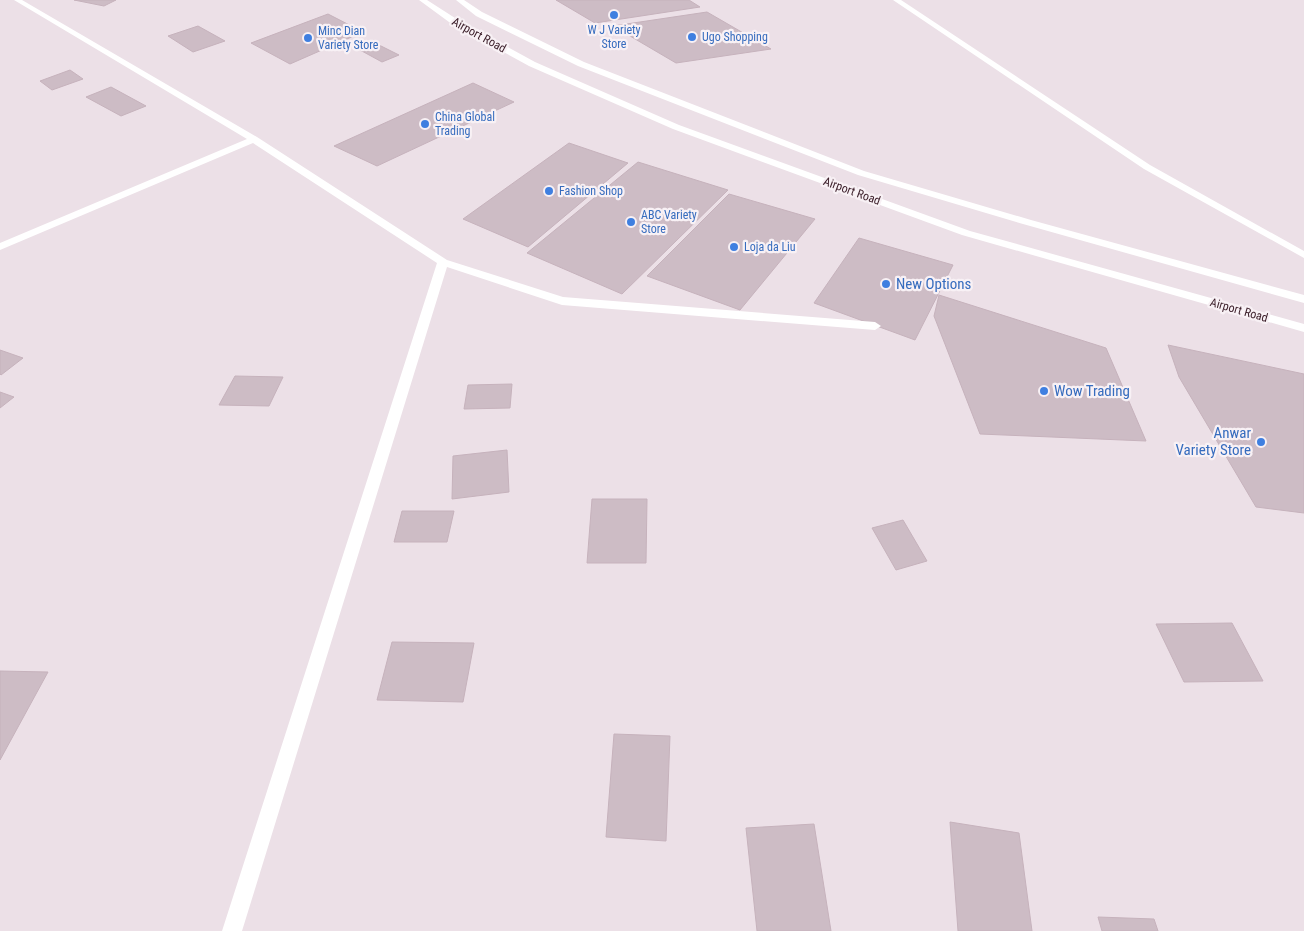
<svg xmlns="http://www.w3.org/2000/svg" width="1304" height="931" viewBox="0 0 1304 931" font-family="'Roboto Condensed',sans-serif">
  <rect width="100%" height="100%" fill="#ece0e7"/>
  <!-- building -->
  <path fill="#cdbcc5" stroke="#c6b2bc" d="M74,0H116L104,6Z
    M556,0H689L700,7L595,23Z
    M707,12L771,49L676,63L613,26Z
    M328,14L363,32L290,64L251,43Z
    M198,26L225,41L193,52L168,36Z
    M377,44L399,55L382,62L360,50Z
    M70,70L83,79L52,90L40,81Z
    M473,83L514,102L377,166L334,146Z
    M111,87L146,106L121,116L86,97Z
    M569,143L628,163L528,247L463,219Z
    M638,162L728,190L622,294L527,253Z
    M729,194L815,219L740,310L647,276Z
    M859,238L953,265L915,340L814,303Z
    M939,295L1106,348L1146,441L980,434L934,316Z
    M1168,345L1304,374V513L1256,507L1179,377Z
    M0,350L23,358L1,375L0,374Z
    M235,376L283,377L269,406L219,405Z
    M512,384L510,408L464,409L468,385Z
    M0,392L14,397L0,408Z
    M507,450L509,492L452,499L453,456Z
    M592,499H647L646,563H587Z
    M402,511H454L447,542H394Z
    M903,520L927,561L896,570L872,528Z
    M1232,623L1263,681L1184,682L1156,624Z
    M392,642L474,643L463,702L377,700Z
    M0,671L48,672L0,760Z
    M614,734L670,736L666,841L606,837Z
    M950,822L1019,833L1032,931H958Z
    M814,824L831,931H757L746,828Z
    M1098,917L1154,919L1158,931H1102Z"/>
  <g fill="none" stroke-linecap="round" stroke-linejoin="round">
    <!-- minor -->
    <path fill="#fff" fill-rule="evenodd" d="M14,0H22L257,137L447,260L563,297L875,322L881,326L875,330L562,305L447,267L242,931H222L437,263L253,143L0,250V243L247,139Z
      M893,0H901L1150,165L1304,251V258L1144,169Z"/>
    <!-- tertiary -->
    <path fill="#fff" fill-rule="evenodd" d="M419,0H427L455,18L535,62L679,125L970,231L1304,324V332L962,235L673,129L529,66L449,22Z
      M456,0H464L482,12L584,62L864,171L1031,220L1304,295V303L1023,224L858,175L578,66L476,16Z"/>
  </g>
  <!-- markers -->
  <g fill="#3f7fe0" stroke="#f8f1f5" stroke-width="2">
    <circle cx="614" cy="15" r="5"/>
    <circle cx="692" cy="37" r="5"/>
    <circle cx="308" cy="38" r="5"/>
    <circle cx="425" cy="124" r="5"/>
    <circle cx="549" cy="191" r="5"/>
    <circle cx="631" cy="222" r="5"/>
    <circle cx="734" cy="247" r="5"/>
    <circle cx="886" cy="284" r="5"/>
    <circle cx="1044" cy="391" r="5"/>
    <circle cx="1261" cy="442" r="5"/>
  </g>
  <g text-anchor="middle" stroke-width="4.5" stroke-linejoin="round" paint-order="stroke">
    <!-- far-shop labels -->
    <g font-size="12" fill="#366cbe" stroke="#f8f1f5" text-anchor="start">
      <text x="614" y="34" text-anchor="middle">W J Variety<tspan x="614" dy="14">Store</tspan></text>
      <text x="318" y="35">Minc Dian<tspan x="318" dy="14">Variety Store</tspan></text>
      <text x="702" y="41">Ugo Shopping</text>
      <text x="435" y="121">China Global<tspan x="435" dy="14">Trading</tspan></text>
      <text x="559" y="195">Fashion Shop</text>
      <text x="641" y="219">ABC Variety<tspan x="641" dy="14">Store</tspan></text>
      <text x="744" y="251">Loja da Liu</text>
    </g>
    <!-- far-street labels -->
    <g font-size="12" fill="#3d202b" stroke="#f8f1f5">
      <text transform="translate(479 35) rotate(29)" y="4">Airport Road</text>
      <text transform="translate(852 191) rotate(20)" y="4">Airport Road</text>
      <text transform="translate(1239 310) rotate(16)" y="4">Airport Road</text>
    </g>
    <!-- shop labels -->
    <g font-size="15" fill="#366cbe" stroke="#f8f1f5" text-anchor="start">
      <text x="896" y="289">New Options</text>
      <text x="1054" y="396">Wow Trading</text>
      <text x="1251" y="438" text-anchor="end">Anwar<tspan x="1251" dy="17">Variety Store</tspan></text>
    </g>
  </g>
</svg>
